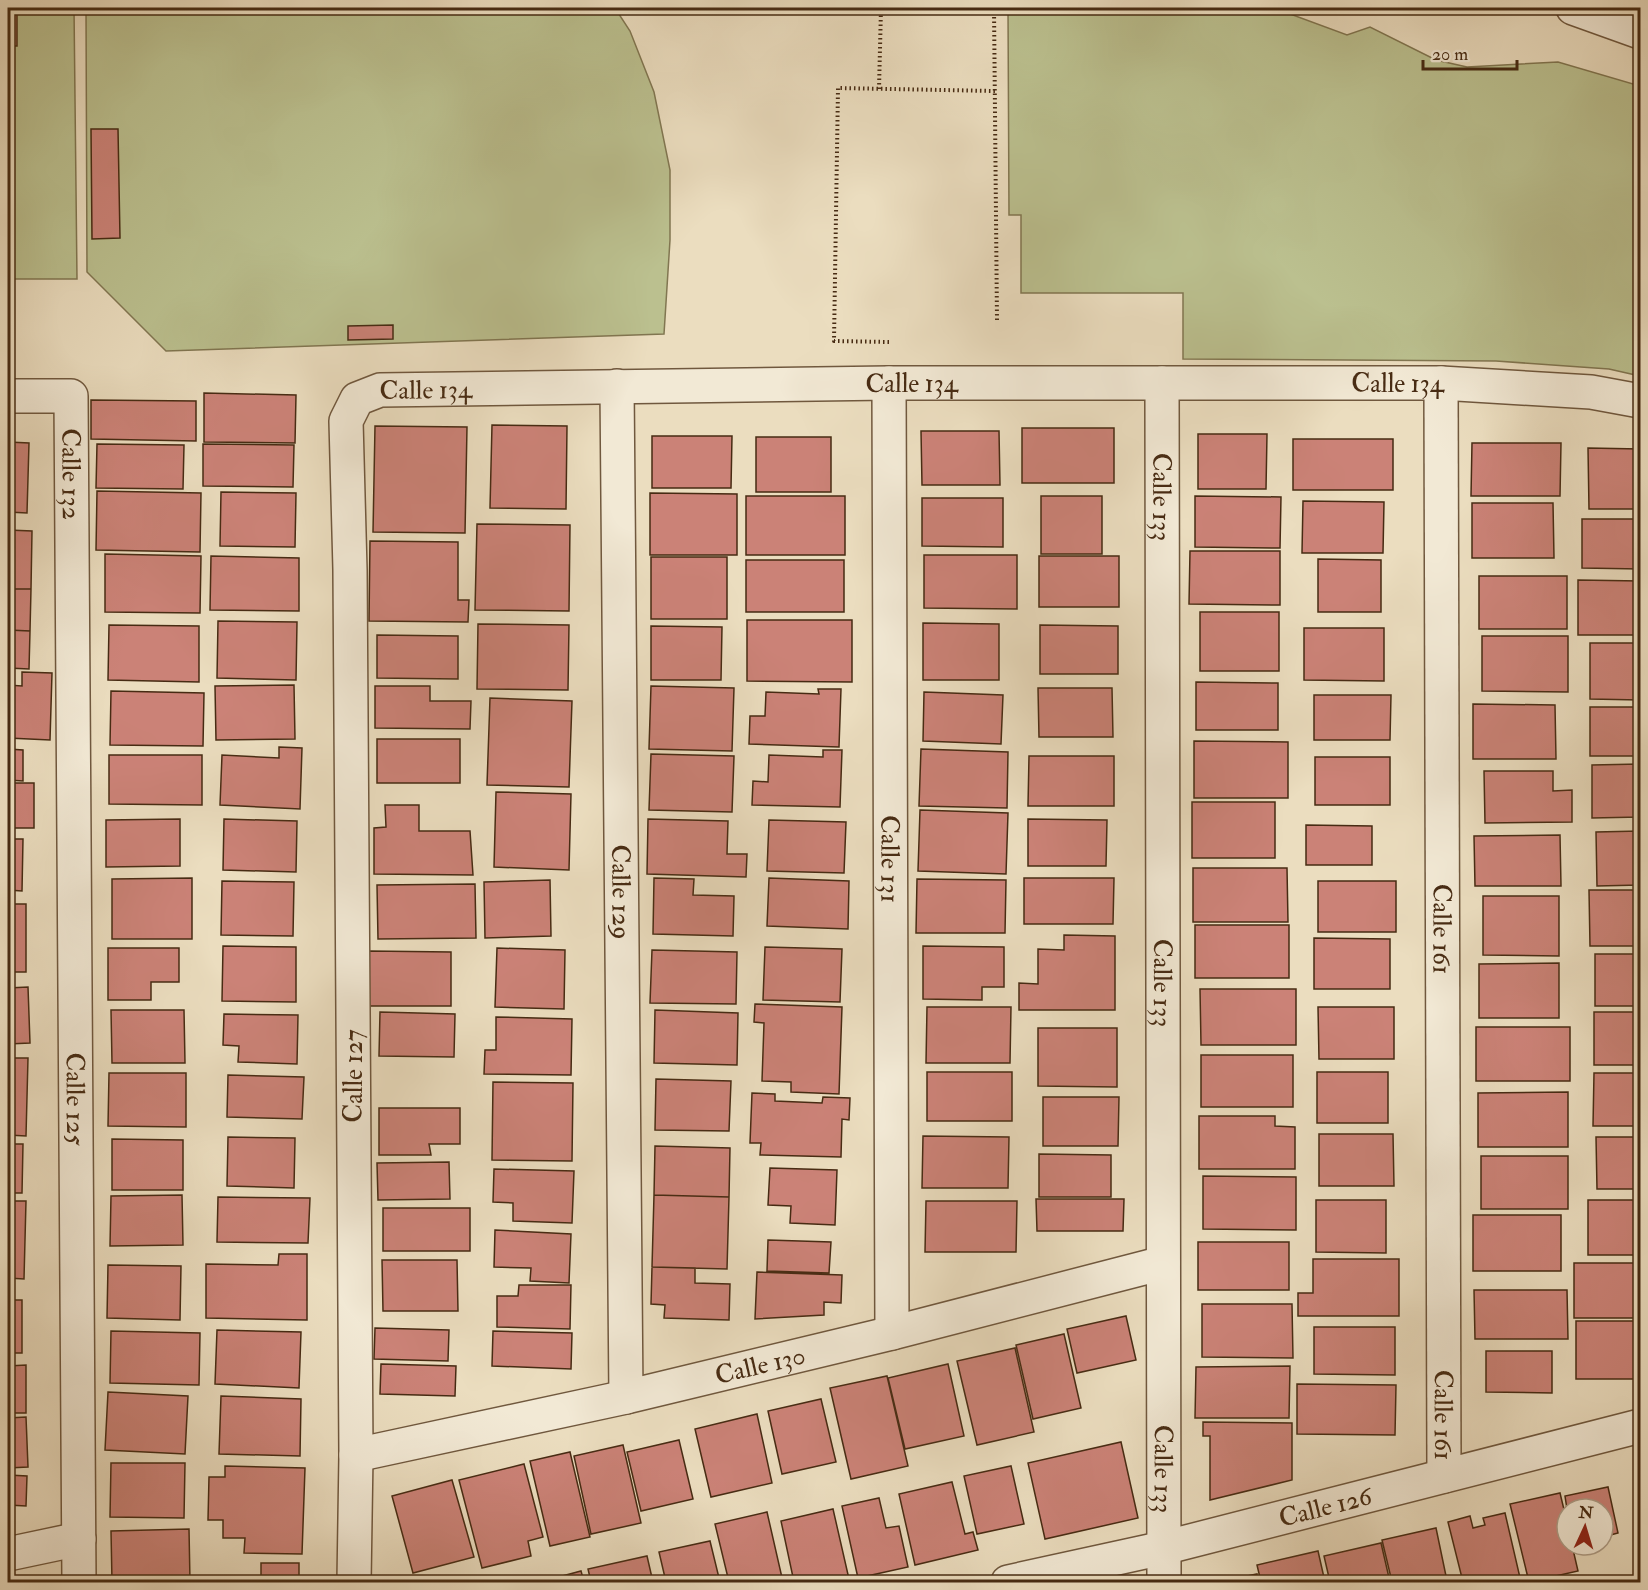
<svg xmlns="http://www.w3.org/2000/svg" width="1648" height="1590" viewBox="0 0 1648 1590" font-family="'IM FELL Double Pica',serif">
  <rect width="100%" height="100%" fill="#ebddbf"/>
  <filter id="stains"><feTurbulence type="fractalNoise" baseFrequency=".00333" numOctaves="4"/><feColorMatrix values="0 0 0 0 .2 0 0 0 0 .09 0 0 0 0 .02 0 0 0 .5 -.17"/></filter>
  <radialGradient id="worn" r=".72"><stop offset=".6" stop-color="#630" stop-opacity="0"/><stop offset="1" stop-color="#630" stop-opacity=".3"/></radialGradient>
  <!-- green -->
  <path fill="#bbc08f" stroke="#817651" stroke-width="1.5" d="M8,8H74L77,279H8Z
    M86,8H615L630,31L654,92L670,170V240L664,334L166,351L87,272Z
    M1008,8H1274L1347,35L1370,27L1436,60L1467,67L1558,62L1640,86V376L1609,369L1496,361L1183,359V293H1021V215H1009Z"/>
  <!-- building -->
  <path fill="#cb8277" stroke="#472b13" stroke-width="1.5" d="M8,8H17V46H8Z
    M91,129H118L120,238L92,239Z
    M393,325V339L348,340V326Z
    M204,393L296,395L295,443L204,442Z
    M91,400L196,401V441L91,439Z
    M492,425L567,426L566,509L490,508Z
    M375,426L467,427L465,533L373,532Z
    M1022,428H1114V483H1022Z
    M921,431H999L1000,485H922Z
    M1198,434H1267L1266,489H1198Z
    M652,436H732L731,488H652Z
    M756,437H831V492H756Z
    M1293,439H1393V490H1293Z
    M8,442L29,443L27,513L8,512Z
    M1472,443H1561L1560,496H1471Z
    M97,444L184,445L183,489L96,488Z
    M203,444L294,445L293,487L203,486Z
    M1588,448L1640,449V509H1589Z
    M97,491L201,493L200,552L96,550Z
    M221,492L296,493L295,547L220,546Z
    M650,493L737,494V555H650Z
    M746,496H845V555H746Z
    M1041,496H1102V554H1041Z
    M1195,496L1281,497L1280,548L1195,547Z
    M922,498H1003V547L922,546Z
    M1303,501L1384,502L1383,553H1302Z
    M1472,503H1553L1554,558H1472Z
    M1582,519H1640V569L1582,568Z
    M477,524L570,525L569,611L475,610Z
    M8,530L32,531L31,589H8Z
    M370,541L458,542V600H469L468,622L369,621Z
    M1190,551H1280V605L1189,604Z
    M105,554L201,556L200,613L105,612Z
    M924,555H1017V609L924,608Z
    M211,556L299,558V611L210,610Z
    M1039,556H1119V607H1039Z
    M651,557H727V619H651Z
    M1318,559L1381,560V612H1318Z
    M746,560H844V612H746Z
    M1479,576H1567V629H1479Z
    M1578,580L1640,581V635H1578Z
    M8,589H31L30,631L8,630Z
    M1200,612H1279V671H1200Z
    M747,620H852V682L747,681Z
    M218,621L297,622L296,680L217,678Z
    M923,623L999,624V680H923Z
    M478,624L569,625L568,690L477,689Z
    M109,625L199,626V682L108,680Z
    M1040,625L1118,626V674H1040Z
    M651,626L722,627L721,680H651Z
    M1304,628H1384V681L1304,680Z
    M8,630L30,631L29,669L8,668Z
    M377,635L458,636V679L377,678Z
    M1482,636H1568V692L1482,691Z
    M1590,643H1640V700L1590,699Z
    M22,672L52,673L50,740L8,738V685L22,686Z
    M1196,682L1278,683V730H1196Z
    M294,685L295,739L216,740L215,686Z
    M375,686H430V701H471L470,729L375,728Z
    M651,686L734,688L732,751L649,749Z
    M1038,688H1112L1113,737H1039Z
    M818,689H841L839,747L749,744L750,716H765L766,692L819,694Z
    M111,691L204,693L203,746L110,745Z
    M924,692L1003,695L1001,744L923,741Z
    M1314,695H1391L1390,740H1314Z
    M490,698L572,701L569,787L487,785Z
    M1473,704L1555,705L1556,759H1473Z
    M1590,707H1640V756H1590Z
    M377,739H460V783H377Z
    M1194,741L1288,742V798H1194Z
    M279,747L302,748L300,809L220,805L222,755L279,758Z
    M8,749L23,750V781L8,780Z
    M921,749L1008,752L1007,808L919,806Z
    M823,750H842L840,807L752,805L753,781L768,782L769,755L823,757Z
    M651,754L734,756L732,812L649,810Z
    M109,755H202V805L109,804Z
    M1029,756H1114V806H1028Z
    M1315,757H1390V805H1315Z
    M1640,764V817L1592,818V765Z
    M1484,771H1553V791L1572,790V822L1485,823Z
    M8,783H34V828H8Z
    M496,792L571,794L569,870L494,867Z
    M1192,802H1275V858H1192Z
    M385,805H419V831H470L473,875L374,874V828L386,827Z
    M920,810L1008,813L1006,874L918,871Z
    M180,819V866L106,867V820Z
    M224,819L297,821L296,872L223,870Z
    M648,819L728,821L727,854H747L746,877L647,874Z
    M1028,819L1107,820L1106,866H1028Z
    M769,820L846,822L844,873L767,871Z
    M1306,825L1372,826V865H1306Z
    M1640,831V885L1597,886L1596,832Z
    M1560,835L1561,886H1475L1474,836Z
    M8,839H23L22,891L8,890Z
    M1193,868H1287L1288,922H1193Z
    M192,878V939H112V879Z
    M654,878L694,879L693,895L734,896L733,936L653,934Z
    M769,878L849,881L848,929L767,926Z
    M1024,878H1114L1113,924H1024Z
    M917,879L1006,880L1005,933H916Z
    M550,880L551,936L485,938L484,882Z
    M222,881L294,882L293,936L221,935Z
    M1318,881H1396V932H1318Z
    M475,884L476,938L378,939L377,885Z
    M1589,890H1640V946H1590Z
    M1483,896H1559V956L1483,955Z
    M8,904H26V972H8Z
    M1195,925H1289V978H1195Z
    M1064,935L1115,936V1010H1019V983L1038,984V949L1064,950Z
    M1314,938L1390,939V989H1314Z
    M223,946L296,947V1002L222,1001Z
    M923,946L1004,947V987H982V1000L923,999Z
    M765,947L842,949L840,1002L763,1000Z
    M108,948H179V982H151V1000H108Z
    M497,948L565,950L564,1009L495,1007Z
    M652,950L737,952L736,1004L650,1003Z
    M369,951L451,952V1006H369Z
    M1595,954H1640V1006H1595Z
    M1559,963V1018H1479V964Z
    M28,987L30,1043L8,1044V988Z
    M1200,989H1296V1045H1201Z
    M755,1004L842,1007L839,1094L791,1092V1082L762,1081L764,1023L754,1022Z
    M927,1007H1011L1010,1063H926Z
    M1318,1007H1394V1059H1319Z
    M111,1010H184L185,1063H112Z
    M655,1010L738,1013L737,1065L654,1063Z
    M380,1012L455,1014L454,1057L379,1056Z
    M1594,1012H1640V1065H1594Z
    M224,1014L298,1015L297,1064L238,1062L239,1046L223,1045Z
    M496,1017L572,1019L571,1075L484,1074L485,1050H496Z
    M1476,1027H1570V1081H1476Z
    M1038,1028H1117V1087L1038,1086Z
    M1201,1055H1293V1107H1201Z
    M8,1058H28L26,1136L8,1135Z
    M927,1072H1012V1121H927Z
    M1317,1072H1388V1123H1317Z
    M109,1073H186V1127L108,1126Z
    M1594,1073H1640V1126H1593Z
    M228,1075L304,1077L302,1119L227,1117Z
    M656,1079L731,1081L729,1131L655,1130Z
    M493,1082L573,1083L572,1161L492,1160Z
    M1568,1092V1147H1478V1093Z
    M752,1093L775,1094V1101L822,1103L823,1097L850,1098L849,1120L842,1119L841,1157L760,1155L761,1143H750Z
    M1043,1097H1119L1118,1146H1043Z
    M379,1108H460V1144H429L431,1155H379Z
    M1199,1116H1275V1126L1295,1127V1169H1199Z
    M1319,1134H1393L1394,1186H1319Z
    M923,1136L1009,1137L1008,1188H922Z
    M228,1137L295,1138L294,1188L227,1186Z
    M1596,1137H1640V1189H1597Z
    M112,1139L183,1140V1190H112Z
    M8,1144H23L22,1193H8Z
    M655,1146L730,1148L729,1197L654,1195Z
    M1039,1154L1111,1155V1197H1039Z
    M1481,1156H1568V1209H1481Z
    M449,1162L450,1199L378,1200L377,1163Z
    M770,1168L837,1170L835,1225L790,1223L791,1206L768,1205Z
    M494,1169L574,1171L572,1223L513,1221V1203L493,1202Z
    M1203,1176L1296,1177V1230L1203,1229Z
    M182,1195L183,1245L110,1246L111,1196Z
    M654,1195L729,1197L727,1269L652,1267Z
    M218,1197L310,1198L308,1243L217,1242Z
    M1036,1199H1124L1123,1231H1037Z
    M1316,1200H1386V1253L1316,1252Z
    M1588,1200H1640V1255H1588Z
    M8,1201H26L24,1279L8,1278Z
    M926,1201H1017L1016,1252H925Z
    M383,1208H470V1251H383Z
    M1473,1215H1561V1271H1473Z
    M495,1230L571,1234L569,1283L530,1281L531,1268L494,1267Z
    M768,1240L831,1242L829,1273L767,1271Z
    M1198,1242H1289V1290H1198Z
    M279,1254H307V1320L206,1318V1264L278,1265Z
    M1313,1259H1399V1316H1298V1293H1313Z
    M382,1260H457L458,1311H383Z
    M1574,1263H1640V1318H1574Z
    M108,1265L181,1266L180,1320L107,1318Z
    M652,1267L695,1268V1283L730,1284L729,1320L664,1318L665,1305L651,1304Z
    M757,1272L842,1275L841,1303L824,1302V1315L755,1319Z
    M519,1285H571L570,1329L497,1327V1296H518Z
    M1474,1290H1567L1568,1339H1475Z
    M8,1300H22V1353H8Z
    M1202,1304H1292L1293,1358L1202,1357Z
    M1126,1316L1136,1360L1077,1373L1067,1329Z
    M1576,1321H1640V1379H1576Z
    M1314,1327H1395V1375L1314,1374Z
    M375,1328L449,1330L448,1361L374,1359Z
    M217,1330L301,1332L299,1388L215,1384Z
    M111,1331L200,1333L199,1385L110,1383Z
    M493,1331L572,1333L571,1369L492,1366Z
    M1064,1334L1081,1408L1033,1419L1016,1345Z
    M1015,1348L1034,1432L977,1445L957,1361Z
    M1486,1351H1552V1393L1486,1392Z
    M381,1364L456,1366L455,1396L380,1394Z
    M948,1364L964,1436L905,1449L888,1378Z
    M26,1365V1413H8V1366Z
    M1290,1366L1289,1418H1195L1196,1367Z
    M887,1376L908,1466L851,1479L830,1388Z
    M1297,1384L1396,1385L1395,1435L1297,1434Z
    M108,1392L188,1396L185,1454L105,1450Z
    M221,1396L301,1399L300,1456L219,1454Z
    M821,1399L836,1462L782,1474L768,1411Z
    M757,1414L772,1483L711,1497L695,1429Z
    M26,1417L28,1467L8,1468V1418Z
    M1203,1422L1292,1423V1480L1210,1500V1436H1203Z
    M679,1440L693,1499L641,1511L627,1452Z
    M1121,1442L1138,1518L1045,1539L1028,1463Z
    M623,1445L641,1523L591,1534L574,1456Z
    M570,1452L590,1537L550,1546L530,1461Z
    M111,1463H185L184,1518L110,1517Z
    M524,1464L543,1537L528,1541L531,1556L482,1568L459,1480Z
    M225,1466L305,1468L302,1554L244,1553L245,1538H223V1520H208L209,1477H225Z
    M1011,1466L1024,1524L977,1534L964,1476Z
    M8,1475L27,1476L26,1506L8,1505Z
    M452,1480L474,1557L413,1573L392,1496Z
    M952,1482L965,1534L973,1532L978,1550L915,1565L899,1494Z
    M1608,1487L1618,1533L1603,1537V1509H1567L1565,1496Z
    M1560,1493L1567,1522V1545H1572L1578,1571L1529,1582L1510,1504Z
    M879,1498L886,1528L899,1526L908,1567L858,1578L842,1506Z
    M833,1509L849,1579L834,1582H794L781,1521Z
    M767,1512L783,1582H729L715,1524Z
    M1505,1513L1521,1582H1463L1448,1522L1470,1516L1473,1528L1485,1525L1483,1518Z
    M1436,1528L1446,1576L1417,1582H1392L1382,1540Z
    M189,1529L190,1582H112L111,1531Z
    M710,1541L720,1582H666L659,1552Z
    M1381,1543L1390,1582H1330L1324,1556Z
    M1318,1551L1325,1582H1261L1257,1565Z
    M647,1556L653,1582H591L588,1569Z
    M261,1563H299V1582H228V1577H261Z
    M581,1571L584,1582H540Z
    M1257,1574L1258,1582H1219Z"/>
  <g fill="none" stroke-linecap="round" stroke-linejoin="round">
    <defs>
      <g id="minor">
        <path d="M1573,8L1640,32"/>
        <path id="s1" d="M889,383L892,1333"/>
        <path id="s2" d="M1162,383L1164,1582"/>
        <path id="s3" d="M1441,383L1444,1476"/>
        <path id="s4" d="M617,386L626,1397"/>
        <path id="s5" d="M8,396H71L79,1582"/>
        <path id="s6" d="M356,1455L626,1397L892,1333L1163,1263"/>
        <path d="M8,1554L79,1539"/>
        <path id="s7" d="M354,1582L356,1455L350,570L346,421L357,399L380,390L889,383H1441L1591,392L1640,401"/>
        <path id="s8" d="M1008,1582L1163,1548L1640,1426"/>
      </g>
    </defs>
    <!-- minor casing -->
    <use href="#minor" stroke="#70583e" stroke-width="36"/>
    <!-- path -->
    <path stroke="#472b13" stroke-width="4" stroke-dasharray="1.5 3" stroke-linecap="butt" d="M994,8L997,321
      M879,89L881,8
      M889,342L834,341L838,88L995,91"/>
    <!-- minor -->
    <use href="#minor" stroke="#f2e9d5" stroke-width="33"/>
  </g>
  <g text-anchor="middle" stroke-width="4.5" stroke-linejoin="round" paint-order="stroke">
    <!-- street labels -->
    <g font-size="26" fill="#472b13" stroke="#f2e9d5">
      <text dy="9" stroke="none"><textPath href="#s7" startOffset="1742">Calle 134</textPath></text>
      <text dy="9" stroke="none"><textPath href="#s7" startOffset="2228">Calle 134</textPath></text>
      <text dy="9" stroke="none"><textPath href="#s7" startOffset="1256">Calle 134</textPath></text>
      <text dy="9" stroke="none"><textPath href="#s5" startOffset="141">Calle 132</textPath></text>
      <text dy="9" stroke="none"><textPath href="#s2" startOffset="114">Calle 133</textPath></text>
      <text dy="9" stroke="none"><textPath href="#s1" startOffset="476">Calle 131</textPath></text>
      <text dy="9" stroke="none"><textPath href="#s4" startOffset="506">Calle 129</textPath></text>
      <text dy="9" stroke="none"><textPath href="#s3" startOffset="546">Calle 161</textPath></text>
      <text dy="9" stroke="none"><textPath href="#s2" startOffset="600">Calle 133</textPath></text>
      <text transform="translate(353 1076) rotate(-90)" y="9">Calle 127</text>
      <text dy="9" stroke="none"><textPath href="#s5" startOffset="766">Calle 125</textPath></text>
      <text dy="9" stroke="none"><textPath href="#s6" startOffset="414">Calle 130</textPath></text>
      <text dy="9" stroke="none"><textPath href="#s3" startOffset="1032">Calle 161</textPath></text>
      <text dy="9" stroke="none"><textPath href="#s2" startOffset="1086">Calle 133</textPath></text>
      <text dy="9" stroke="none"><textPath href="#s8" startOffset="326">Calle 126</textPath></text>
    </g>
  </g>
  <!-- margin -->
  <rect width="1648" height="1590" fill="none" stroke="#ebddbf" stroke-width="30"/>
  <rect x="9" y="9" width="1630" height="1572" fill="none" stroke="#472b13" stroke-width="3"/>
  <rect x="15" y="15" width="1618" height="1560" fill="none" stroke="#472b13" stroke-width="1.5"/>
  <!-- north arrow -->
  <g transform="translate(1585 1527) rotate(4)"><circle r="28" fill="#f2e9d5" stroke="#ae9d87" stroke-width="1.5"/>
  <path d="M0-4.5L10 22L0 15L-10 22Z" fill="#8f2418"/>
  <text y="-9" font-size="16" font-weight="bold" text-anchor="middle" fill="#472b13">N</text>
  </g>
  <!-- scale -->
  <path d="M1423 60v9h94v-9" fill="none" stroke="#472b13" stroke-width="3"/>
  <text x="1432" y="60" font-size="18" fill="#472b13" stroke="#f2e9d5" stroke-width="4.5" paint-order="stroke">20 m</text>
  <rect width="100%" height="100%" filter="url(#stains)"/>
  <rect width="100%" height="100%" fill="url(#worn)"/>
</svg>
